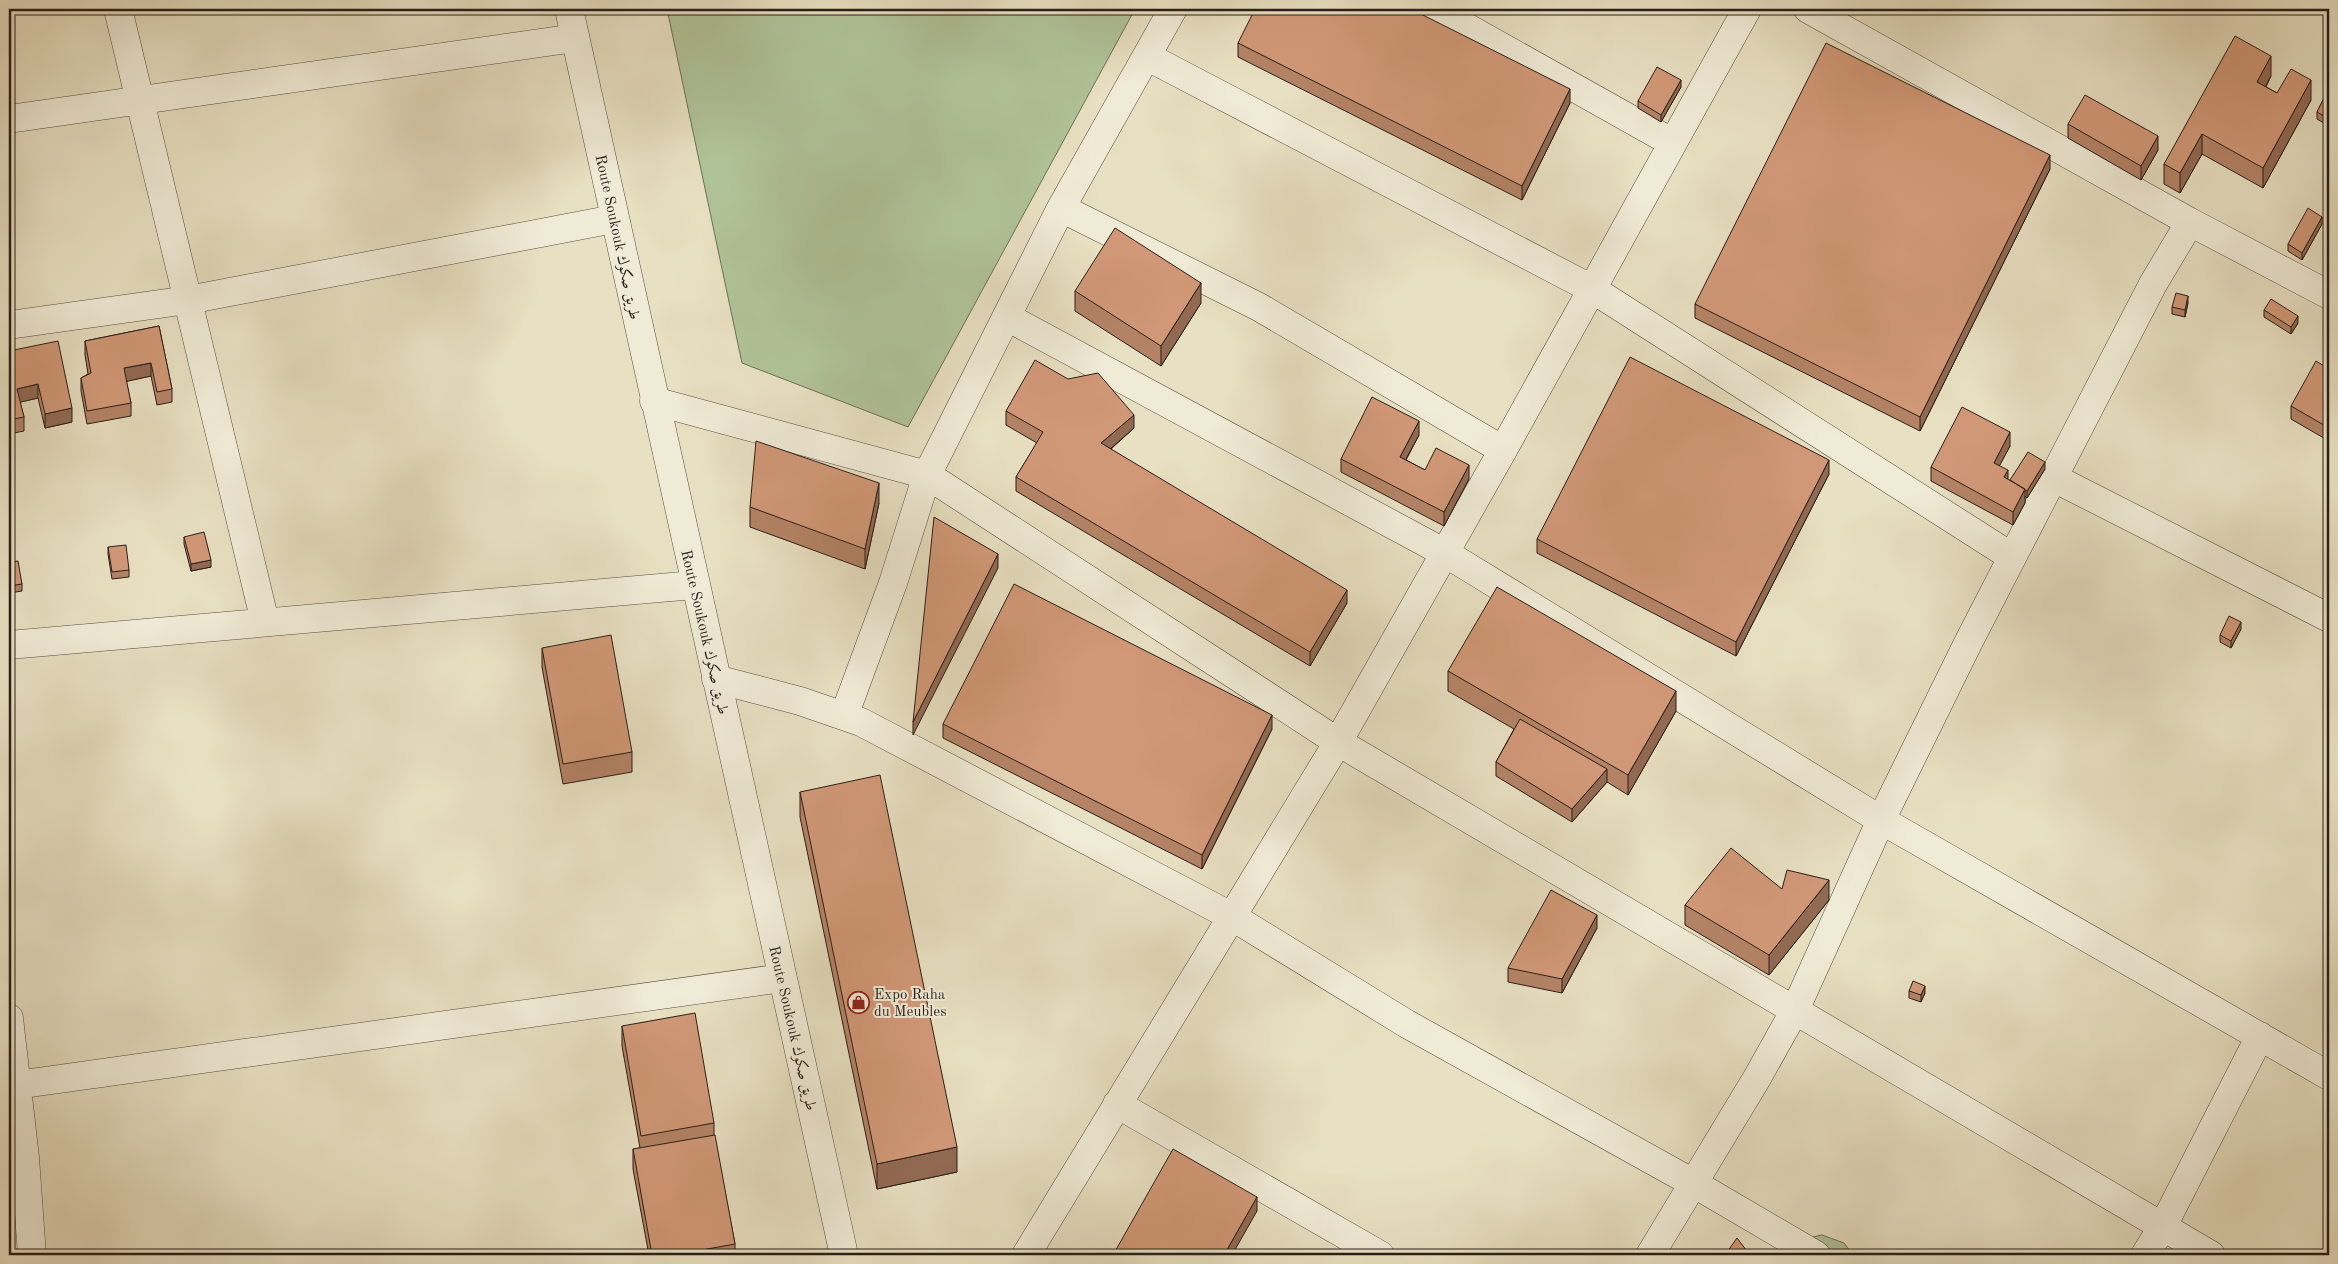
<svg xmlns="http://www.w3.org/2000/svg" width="2338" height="1264" viewBox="0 0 2338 1264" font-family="'Old Standard TT',Amiri,serif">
  <rect width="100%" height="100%" fill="#e8e0c2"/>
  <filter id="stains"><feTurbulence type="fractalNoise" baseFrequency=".004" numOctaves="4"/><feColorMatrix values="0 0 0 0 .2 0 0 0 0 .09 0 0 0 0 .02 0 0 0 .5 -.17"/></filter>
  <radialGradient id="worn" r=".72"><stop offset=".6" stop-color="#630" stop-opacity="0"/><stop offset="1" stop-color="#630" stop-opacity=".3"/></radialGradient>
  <!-- green -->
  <path fill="#b0c398" stroke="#6c7058" d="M667,9H1135L908,427L742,363Z
    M1822,1235L1844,1243L1853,1255H1788C1795,1243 1809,1237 1822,1235Z"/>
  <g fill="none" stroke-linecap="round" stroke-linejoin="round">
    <defs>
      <path id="minor" d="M118,9L265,622
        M1434,9L1673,143
        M1808,9L2190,222L2329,295
        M1148,57L1592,289L2012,557
        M9,119L575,38
        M1061,208L1259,307L1503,450
        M1007,317L1445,553L1881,820L2329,1076
        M9,325L188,300L614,219
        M654,401L927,475L1338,742L2211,1255
        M2052,477L2329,618
        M9,645L694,585
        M716,679L800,701L861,722L1231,916L1407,1024L1693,1183L1816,1255
        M844,716L893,583L927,475L1061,208L1173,9
        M9,1018L25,1158L32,1255
        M9,1086L782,978
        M1117,1104L1380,1255
        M1026,1255L1338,742L1503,450L1747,9
        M1650,1255L1757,1078L1795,1010L1881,820L1968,643L2153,284L2190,222
        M2145,1255L2163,1226L2260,1036"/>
      <path id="tertiary" d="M569,9L844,1255"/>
    </defs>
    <!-- minor casing -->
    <use href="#minor" stroke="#594e43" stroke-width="29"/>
    <!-- tertiary casing -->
    <use href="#tertiary" stroke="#594e43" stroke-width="29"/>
    <!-- minor -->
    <use href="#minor" stroke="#f0ebd7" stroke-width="28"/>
    <!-- tertiary -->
    <use href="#tertiary" stroke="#f0ebd7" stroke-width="28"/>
  </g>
  <!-- wall -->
  <path fill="#b48366" stroke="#291e19" d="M1238,43L1570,103L1522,200L1238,57Z
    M2271,76L2266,87L2277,93L2311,100L2263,188L2202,154L2180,193L2164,184V164Z
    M1681,87L1661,122L1638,108V101Z
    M2329,88V126L2317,119V112Z
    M2068,124L2158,150L2141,180L2068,138Z
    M2050,169L1920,431L1695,318V304Z
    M2322,224L2302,260L2288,251V244Z
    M1075,291L1201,303L1161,366L1075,311Z
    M2188,303L2185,317L2172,314V307Z
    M2264,310L2298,323L2291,334L2264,317Z
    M159,326L172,389V402L157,405L151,376L126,381L131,403V416L87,424L81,391V378L88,374L85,355V341Z
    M9,351L72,422L45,428L38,398L20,402L24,417V431L9,434Z
    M2329,369V441L2291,419V406Z
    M1006,411L1134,428L1111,449L1347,603L1310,666L1016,491V477L1037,443L1006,425Z
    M1419,435L1406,460L1425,470L1469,479L1444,526L1341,472V459Z
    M2010,446L1999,466L2008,480L2010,481V480L2045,469L2027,498L2025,496V503L2013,525L1931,481V467Z
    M1829,474L1736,656L1537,553V539Z
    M879,503L865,569L750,527V507Z
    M184,537L211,567L191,571L184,544Z
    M108,547L129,570V577L112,579L108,554Z
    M9,562L22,584V591L9,593Z
    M2241,629L2231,648L2220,642V635Z
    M542,648L632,752V772L563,784L542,667Z
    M1448,671L1676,711L1628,795L1607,782L1572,822L1496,776V762L1514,729L1448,691Z
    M943,724L1272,729L1202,869L943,738Z
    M800,792L957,1172L877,1189L800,817Z
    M1782,889L1829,900L1769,975L1685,925V905Z
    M1597,928L1562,993L1508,982V968Z
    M1909,991L1925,993L1921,1002L1909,998Z
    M622,1026L714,1123V1135L735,1244V1255H649L633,1169V1149L640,1148L622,1046Z"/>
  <!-- shaded-wall -->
  <path fill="#926a53" stroke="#291e19" d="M2271,56V76L2257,102V82Z
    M1681,80V87L1661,122V115Z
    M2311,80V100L2263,188V168Z
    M1570,89V103L1522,200V186Z
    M2202,134V154L2180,193V173Z
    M2158,136V150L2141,180V166Z
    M2050,155V169L1920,431V417Z
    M2322,217V224L2302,260V253Z
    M1201,283V303L1161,366V346Z
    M2188,296V303L2185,317V310Z
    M2298,316V323L2291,334V327Z
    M151,363V376L124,382V368Z
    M38,384V398L17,403V389Z
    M72,408V422L45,428V414Z
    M1134,415V428L1101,457V443Z
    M1419,421V435L1400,470V457Z
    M2010,432V446L1994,476V463Z
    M1829,460V474L1736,656V642Z
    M2045,462V469L2027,498V491Z
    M1469,465V479L1444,526V512Z
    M2008,470V484L2004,477Z
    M879,483V503L865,569V549Z
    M2025,489V503L2013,525V512Z
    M998,554V568L913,735V722Z
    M211,560V567L191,571V564Z
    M1347,590V603L1310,666V652Z
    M2241,622V629L2231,648V641Z
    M1676,691V711L1628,795V775Z
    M1272,715V729L1202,869V855Z
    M1607,769V782L1572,822V809Z
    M1829,880V900L1769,975V955Z
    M1597,915V928L1562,993V979Z
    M1925,986V993L1921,1002V995Z
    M957,1147V1172L877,1189V1164Z
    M1257,1197V1211L1232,1255H1224Z"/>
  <!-- building -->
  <path fill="#d19877" stroke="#291e19" d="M1255,9H1411L1570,89L1522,186L1238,43Z
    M2235,36L2271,56L2257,82L2277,93L2291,69L2311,80L2263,168L2202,134L2180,173L2164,164Z
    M1826,43L2050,155L1920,417L1695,304Z
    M1657,67L1681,80L1661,115L1638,101Z
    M2329,88V119L2317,112Z
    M2085,95L2158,136L2141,166L2068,124Z
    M2308,208L2322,217L2302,253L2288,244Z
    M1115,228L1201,283L1161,346L1075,291Z
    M2176,293L2188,296L2185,310L2172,307Z
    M2271,299L2298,316L2291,327L2264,310Z
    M159,326L172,389L157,392L151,363L124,368L131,403L87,411L81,378L91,373L85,341Z
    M58,341L72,408L45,414L38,384L17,389L24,417L9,420V351Z
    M1630,357L1829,460L1736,642L1537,539Z
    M1035,360L1068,379L1098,373L1134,415L1101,443L1347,590L1310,652L1016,477L1043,432L1006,411Z
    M2316,361L2329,369L2328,379H2329V428L2291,406Z
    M1372,397L1419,421L1400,457L1425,470L1436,448L1469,465L1444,512L1341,459Z
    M1962,407L2010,432L1994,463L2008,470L2004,477L2025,489L2013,512L1931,467Z
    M756,441L879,483L865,549L750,507Z
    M2028,452L2045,462L2027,491L2010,480Z
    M934,517L998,554L913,722Z
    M204,532L211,560L191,564L184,537Z
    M126,545L129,570L112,572L108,547Z
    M18,561L22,584L9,586V562Z
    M1014,584L1272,715L1202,855L943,724Z
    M1497,587L1676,691L1628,775L1448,671Z
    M2229,616L2241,622L2231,641L2220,635Z
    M611,635L632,752L563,764L542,648Z
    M1520,719L1607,769L1572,809L1496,762Z
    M880,775L957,1147L877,1164L800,792Z
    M1731,848L1782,889L1787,870L1829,880L1769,955L1685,905Z
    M1551,890L1597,915L1562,979L1508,968Z
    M1913,981L1925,986L1921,995L1909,991Z
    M695,1013L714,1123L641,1136L622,1026Z
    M715,1135L735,1244L674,1255H652L633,1149Z
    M1173,1149L1257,1197L1224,1255H1113Z
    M1737,1238L1750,1255H1725Z"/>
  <!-- icons -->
  <defs>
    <symbol id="shop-ring" viewBox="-11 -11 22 22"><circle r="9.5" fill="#f0ebd7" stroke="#8f2418" stroke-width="1.5"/><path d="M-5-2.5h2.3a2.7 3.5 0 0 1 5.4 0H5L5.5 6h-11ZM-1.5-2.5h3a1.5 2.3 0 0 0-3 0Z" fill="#8f2418"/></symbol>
  </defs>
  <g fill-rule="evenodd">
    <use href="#shop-ring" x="846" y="990" width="25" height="25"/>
  </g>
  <g text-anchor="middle" stroke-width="4" stroke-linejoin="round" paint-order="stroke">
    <!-- street labels -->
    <g font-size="15" fill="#291e19" stroke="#f0ebd7">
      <text transform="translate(618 237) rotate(78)" y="5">Route Soukouk طريق صكوك</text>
      <text transform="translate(705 632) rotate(77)" y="5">Route Soukouk طريق صكوك</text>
      <text transform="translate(793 1028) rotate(77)" y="5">Route Soukouk طريق صكوك</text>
    </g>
    <!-- poi labels -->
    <g font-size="15" fill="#291e19" stroke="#f0ebd7" text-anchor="start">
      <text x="874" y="999">Expo Raha<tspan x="874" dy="17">du Meubles</tspan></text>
    </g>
  </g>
  <!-- margin -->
  <rect width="2338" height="1264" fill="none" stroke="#e8e0c2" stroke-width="30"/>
  <rect x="10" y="10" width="2318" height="1244" fill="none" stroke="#291e19" stroke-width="2.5"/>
  <rect x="15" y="15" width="2308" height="1234" fill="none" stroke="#291e19"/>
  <rect width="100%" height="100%" filter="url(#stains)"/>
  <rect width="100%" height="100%" fill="url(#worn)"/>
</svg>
